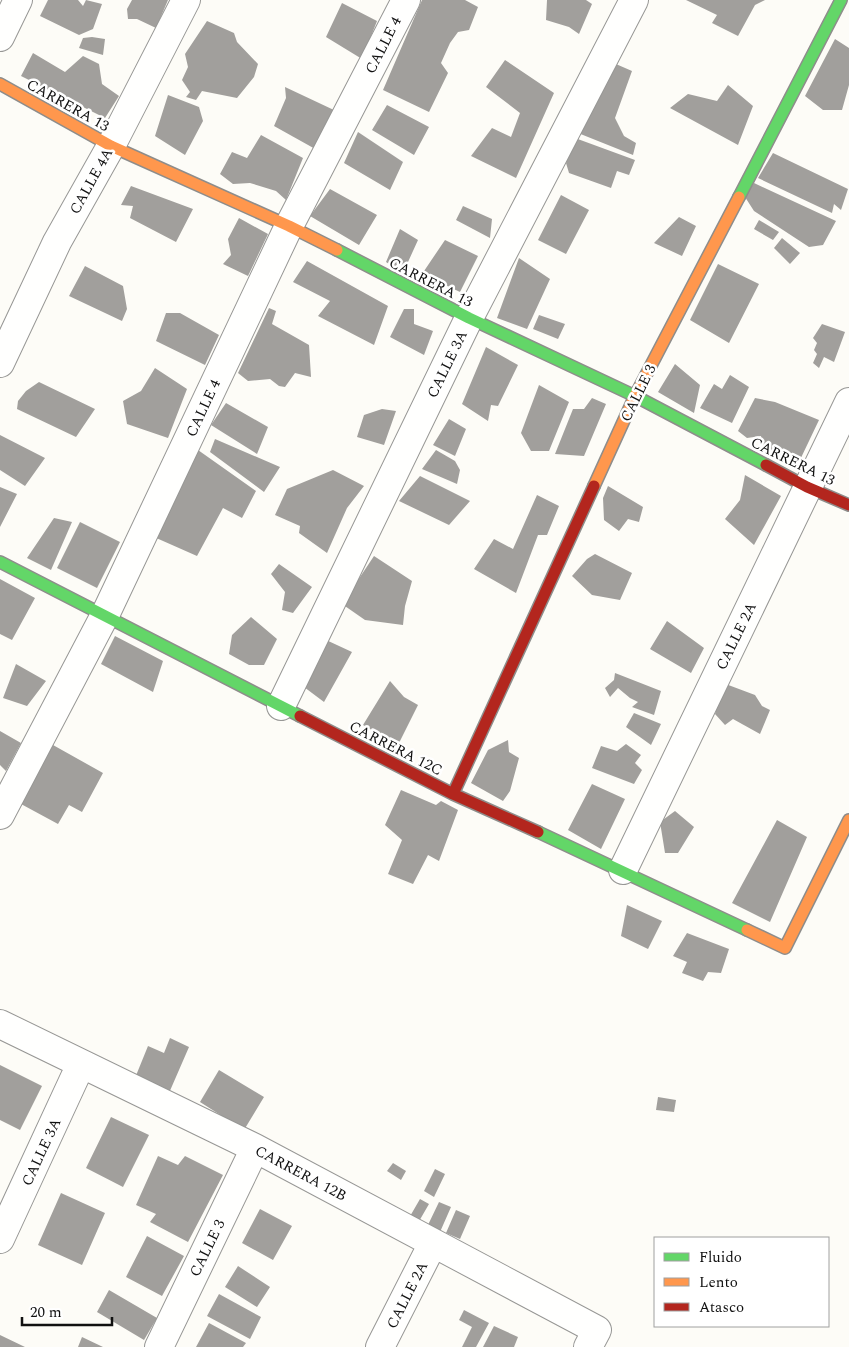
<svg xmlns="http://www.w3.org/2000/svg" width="849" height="1347" viewBox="0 0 849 1347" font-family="Spectral,serif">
  <rect width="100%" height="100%" fill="#fdfcf7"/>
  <!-- building -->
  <path fill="#a19f9c" d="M48,0H78L83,6L86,0L102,4L93,29L79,35L40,16Z
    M132,0H168L156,28L137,19H128L127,9Z
    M422,0H465L478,7L469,30L458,32L450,43L441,63L448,73L429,112L383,90Z
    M547,0H586L592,4L579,34L569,27L546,20Z
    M686,0H765L755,5L738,36L712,23L717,15Z
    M342,3L377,21L362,59L326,37Z
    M207,21L234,33L237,42L258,64L254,77L237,98L202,91L196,100L186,97L190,92L182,80L188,67L185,54Z
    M92,37L105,39L103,55L79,48L83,38Z
    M835,39L849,48V85L842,110H823L805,96Z
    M33,53L65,72L83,56L99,64L102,84L119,96L105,118L21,76Z
    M505,60L554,93L516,178L471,156L492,128L511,137L520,113L486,87Z
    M609,61L632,71L615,118L624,136L636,143L633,155L573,131Z
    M728,85L753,106L738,145L670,108L688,94L717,101Z
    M285,87L336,111L317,150L274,126L286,98Z
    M168,95L199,107L203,121L185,155L155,136Z
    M387,105L429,127L414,155L372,130Z
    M358,132L403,162L390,190L344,163Z
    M261,135L303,158L286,200L276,191L250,183L233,184L220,174L232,152L247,158Z
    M575,138L635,160L629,175L617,171L611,188L569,173L566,163Z
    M773,153L848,189L841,210L834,204L832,213L758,178Z
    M754,183L836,221L823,245L809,247L754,211L745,197Z
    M131,186L193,209L176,242L130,218L133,206L121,205Z
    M330,189L377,215L359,245L310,216Z
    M561,195L589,210L566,254L538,240Z
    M463,206L492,219L490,238L456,220Z
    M679,217L696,226L682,256L654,243Z
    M239,218L268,234L248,276L223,264L231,255L228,239Z
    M759,220L779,232L773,240L754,229Z
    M400,229L418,240L403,273L386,262Z
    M782,238L800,253L790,264L774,248Z
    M445,240L478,256L460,292L422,274Z
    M519,258L550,279L527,329L497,318Z
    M307,261L388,306L374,345L318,316L330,301L293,282Z
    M718,264L759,284L729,343L690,320Z
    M85,266L123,286L127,309L122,321L69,296Z
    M269,308L276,311L272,324L309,345L311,377L295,373L285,387L279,386L270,379L248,381L238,373Z
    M404,309H414V324L433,331L424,355L390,337Z
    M166,313H180L219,335L205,365L156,341Z
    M539,315L565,324L558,339L533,329Z
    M822,324L845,332L834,362L824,357L819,368L813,363L817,354L814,350L817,343L813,338Z
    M486,347L518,365L498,406L491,405L488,421L462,404Z
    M675,364L700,385L694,413L658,392Z
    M155,368L187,389L168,438L127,424L123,401L141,391Z
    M730,375L749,387L732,423L700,408L714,384L722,389Z
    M39,382L95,409L76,437L17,409L18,401L26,391Z
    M539,385L569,402L549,451H531L521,433Z
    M592,398L606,404L584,456L555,454L573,409H584Z
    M755,398L775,402L819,420L799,462L763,448L761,436L747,438L738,431Z
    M226,403L268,427L257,454L211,425Z
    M382,409L396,411L384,445L357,437L364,415Z
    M449,419L466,429L455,456L433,445Z
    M0,435L45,458L25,486L0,470Z
    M215,439L280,467L264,492L210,452Z
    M198,450L256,491L242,518L223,508L197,556L154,537Z
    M436,450L455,461L460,470L457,484L422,469Z
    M333,470L364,486L347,508L327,553L299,533L300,526L275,515L287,489Z
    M745,475L781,496L754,545L725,519L740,500Z
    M420,476L470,501L449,525L399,501Z
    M608,486L643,507L639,522L628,519L619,531L604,520L603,498Z
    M0,487L17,494L0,527Z
    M537,495L559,506L547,535H538L516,593L474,569L494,539L513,549Z
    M54,518L72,522L51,570L27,558Z
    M80,522L120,542L97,588L57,568Z
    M595,554L632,573L620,600L592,595L572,576L587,559Z
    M374,556L412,581L405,606L403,625L365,620L342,604Z
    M279,564L312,587L293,613L282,610L285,592L271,574Z
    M0,579L35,598L12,640L0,634Z
    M251,617L277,639L264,665H249L229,654L232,635Z
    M667,621L704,648L691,673L650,649Z
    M115,636L163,661L153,692L101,664Z
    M324,639L352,652L324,702L304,687Z
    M16,664L46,681L27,706L3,698Z
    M615,673L661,691L654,715L632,707L638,702L630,698L618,688L610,697L605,688L614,680Z
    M390,681L404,697L418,705L398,745L363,725Z
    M723,683L755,695L762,706L770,710L760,734L733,719L725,725L715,714Z
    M634,713L661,724L651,745L626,727Z
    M0,731L21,743L6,771L0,765Z
    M508,740L509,752L519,758L510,791L503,801L471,783L488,750Z
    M626,744L641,755L635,763L642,770L634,784L592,768L601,746L617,751Z
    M53,745L103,773L82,812L69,805L58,824L21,804Z
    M592,784L625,799L601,849L568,830Z
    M401,790L436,805L441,801L458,810L439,861L428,855L413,884L388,874L402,840L385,825Z
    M675,811L694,827L678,853H665L660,822Z
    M777,820L807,837L770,922L732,903Z
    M627,905L662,921L648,949L621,936Z
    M687,933L729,949L721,973L708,972L703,981L682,973L687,962L673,956Z
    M170,1038L189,1047L169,1093L135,1078L148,1046L164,1053Z
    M0,1065L42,1086L20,1130L0,1120Z
    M219,1070L264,1097L244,1130L200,1102Z
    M658,1097L676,1100L674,1112L656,1110Z
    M111,1117L149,1135L123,1187L86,1168Z
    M158,1156L178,1165L185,1156L223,1175L188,1242L150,1222L156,1214L136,1205Z
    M393,1163L406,1171L401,1180L387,1171Z
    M435,1169L445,1174L434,1197L424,1191Z
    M61,1193L105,1213L82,1265L38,1245Z
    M420,1199L429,1204L418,1223L409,1218Z
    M439,1202L451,1207L440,1232L427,1227Z
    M260,1209L292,1226L273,1260L242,1243Z
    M456,1210L470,1216L460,1239L446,1233Z
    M147,1236L184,1256L162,1296L126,1277Z
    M238,1266L270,1287L257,1307L225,1287Z
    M109,1290L157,1318L144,1340L97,1312Z
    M219,1294L261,1317L250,1339L207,1316Z
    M464,1310L489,1323L476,1347H462L472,1327L459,1320Z
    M209,1323L246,1343L243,1347H196Z
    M494,1326L518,1337L514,1347H483Z
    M0,1335L25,1347H0Z
    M82,1337L103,1347H78Z"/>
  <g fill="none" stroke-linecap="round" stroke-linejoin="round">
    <defs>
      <path id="street" d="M0,37L18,0
        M0,363L57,242L111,146L186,0
        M281,706L469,318L634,0
        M0,815L105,615L289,226L406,0
        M623,870L849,402
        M0,1024L255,1148L597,1330L588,1347
        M0,1239L81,1064
        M159,1347L255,1148
        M380,1347L433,1243"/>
      <path id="fast" d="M739,197L841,0
        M337,250L469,318L635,396L766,465
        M0,562L300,716
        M538,832L747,930"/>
      <path id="slow" d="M0,84L111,146L289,226L337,250
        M594,486L635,396L739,197
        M747,930L785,948L849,820"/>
      <path id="jam" d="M766,465L807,487L849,505
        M300,716L453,794L538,832
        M453,794L594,486"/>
    </defs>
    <!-- street casing -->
    <use href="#street" stroke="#979795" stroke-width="30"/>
    <!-- fast casing -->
    <use href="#fast" stroke="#8e8d8b" stroke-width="14"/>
    <!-- slow casing -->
    <use href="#slow" stroke="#8e8d8b" stroke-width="14"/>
    <!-- jam casing -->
    <use href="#jam" stroke="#8e8d8b" stroke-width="14"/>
    <!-- street -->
    <use href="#street" stroke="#fffffe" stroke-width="28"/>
    <!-- fast -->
    <use href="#fast" stroke="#63d668" stroke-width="11"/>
    <!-- slow -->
    <use href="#slow" stroke="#ff974d" stroke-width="11"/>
    <!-- jam -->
    <use href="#jam" stroke="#b3261e" stroke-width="11"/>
  </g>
  <g text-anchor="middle" stroke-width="5" stroke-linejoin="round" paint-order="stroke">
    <!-- street labels -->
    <g font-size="15" fill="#111" stroke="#fff">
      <text transform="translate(383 45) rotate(-63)" y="5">CALLE 4</text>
      <text transform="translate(68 105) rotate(29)" y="5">CARRERA 13</text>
      <text transform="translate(91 181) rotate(-61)" y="5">CALLE 4A</text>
      <text transform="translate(431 282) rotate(27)" y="5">CARRERA 13</text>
      <text transform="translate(447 364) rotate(-64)" y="5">CALLE 3A</text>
      <text transform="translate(638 393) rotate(-64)" y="5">CALLE 3</text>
      <text transform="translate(203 408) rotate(-65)" y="5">CALLE 4</text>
      <text transform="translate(793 461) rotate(26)" y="5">CARRERA 13</text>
      <text transform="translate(736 636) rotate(-64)" y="5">CALLE 2A</text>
      <text transform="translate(396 748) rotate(27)" y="5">CARRERA 12C</text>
      <text transform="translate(41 1152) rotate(-65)" y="5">CALLE 3A</text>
      <text transform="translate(301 1173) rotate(28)" y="5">CARRERA 12B</text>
      <text transform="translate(207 1248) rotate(-64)" y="5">CALLE 3</text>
      <text transform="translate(407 1295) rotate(-63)" y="5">CALLE 2A</text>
    </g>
  </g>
  <!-- legend -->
  <rect x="654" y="1237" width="175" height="90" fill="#ffffff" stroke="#a0a0a0"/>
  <rect x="664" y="1253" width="25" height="8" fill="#63d668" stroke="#a0a0a0"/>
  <text x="699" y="1262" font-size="15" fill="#111111">Fluido</text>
  <rect x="664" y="1278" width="25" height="8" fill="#ff974d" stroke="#a0a0a0"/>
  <text x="699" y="1287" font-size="15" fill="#111111">Lento</text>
  <rect x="664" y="1303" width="25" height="8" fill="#b3261e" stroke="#a0a0a0"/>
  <text x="699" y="1312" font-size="15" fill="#111111">Atasco</text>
  <!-- scale -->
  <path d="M22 1317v8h90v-8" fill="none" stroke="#111111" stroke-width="2.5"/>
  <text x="30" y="1317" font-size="15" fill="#111111" stroke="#ffffff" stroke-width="4" paint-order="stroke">20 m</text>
</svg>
